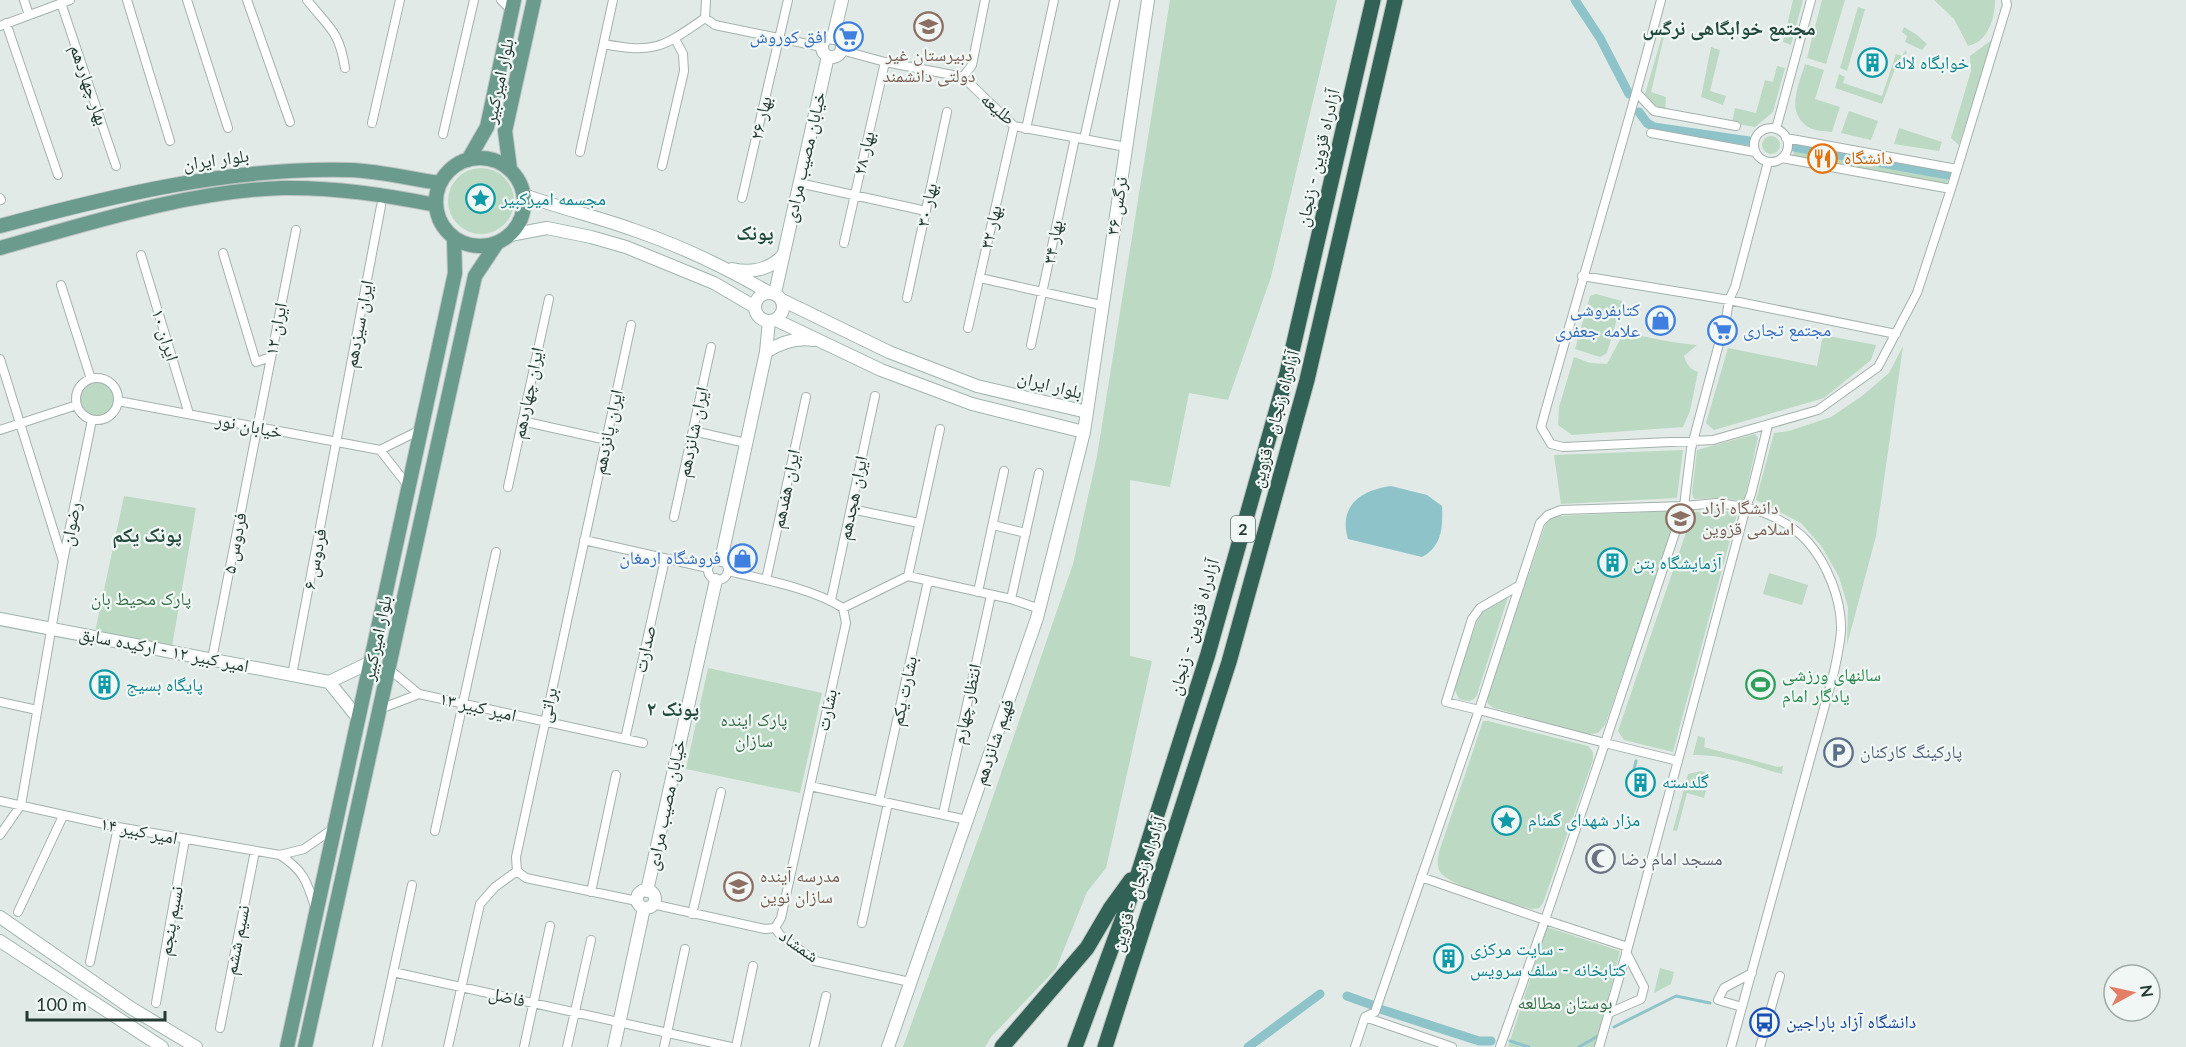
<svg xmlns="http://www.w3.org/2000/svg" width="2186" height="1047" viewBox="0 0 2186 1047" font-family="Lato,'Noto Naskh Arabic',sans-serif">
  <rect width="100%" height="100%" fill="#e1eae6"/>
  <!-- green -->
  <path fill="#bcd9c3" d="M1170,0H1337L1271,277L1228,400L1189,393L1170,487L1130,480V656L1152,661L1106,868L1087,892L1056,969L991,1037L985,1047H903L985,820L1073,564L1097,456Z
    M1793,0H1803L1791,45L1783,42Z
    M1822,0H1845L1826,64L1807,58Z
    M1934,0H1995C1995,18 1988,42 1968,46L1954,19Z
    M1858,7L1865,9L1847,71L1840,68Z
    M1904,27L1917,35L1927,44L1922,50L1905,42L1907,36L1902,32Z
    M1662,36H1664L1651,92L1666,97L1665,111L1654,104L1645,94Z
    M1993,39L1959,145L1951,138L1971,71L1970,56Z
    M1711,47L1720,50L1710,91L1726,96L1723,105L1701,97Z
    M1905,51L1907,52L1904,59H1900L1898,66H1896L1882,104L1835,88L1839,74L1845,77L1843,83L1882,96L1896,54L1902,56Z
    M1805,64L1824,70L1815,99L1840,107L1832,132C1825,131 1814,131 1808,127C1785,111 1799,85 1805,64Z
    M1777,66L1785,68L1773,112L1755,127L1732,123L1735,108L1756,113L1765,80L1773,82Z
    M1849,111L1878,121L1871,140L1841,133Z
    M1899,128L1942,142L1939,151L1894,144Z
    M1762 145a9 9 0 1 1 18 0a9 9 0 1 1-18 0Z
    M1794,150L1948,178L1947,184L1793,156Z
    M448 201a33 33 0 1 1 66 0a33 33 0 1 1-66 0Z
    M1596,294L1622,301L1607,353L1600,357L1575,349L1590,296Z
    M1628,333C1651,338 1673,343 1697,345L1684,356C1686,364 1691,370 1698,372L1690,411L1683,427L1572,435L1558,425L1559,407L1574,357L1590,363L1607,364L1623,334Z
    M1823,335L1876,345L1871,360L1824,398L1714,430L1706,423L1728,348L1817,366Z
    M1903,346L1876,536L1847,645L1848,607L1839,577L1822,547L1801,523L1756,500L1774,433L1789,431L1831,417L1862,396L1889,373Z
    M76 399a21 21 0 1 1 42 0a21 21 0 1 1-42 0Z
    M1755,434L1758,438L1744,501L1719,498L1694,499L1692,493L1697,450Z
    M1683,450L1677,498L1561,504L1554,455Z
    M124,496L196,508L171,652L94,637Z
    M1669,511L1675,515V523L1605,725L1598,733L1588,734L1494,708L1488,704L1487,697L1545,526L1550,519L1559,516Z
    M1726,511L1737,514L1673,752L1624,740L1618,731L1693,512Z
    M1769,573L1808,585L1802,605L1763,594Z
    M1508,597L1477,695C1472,703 1468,701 1459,699L1454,688L1477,621L1483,612Z
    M708,668L822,693L800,793L686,769Z
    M1483,721H1488L1588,746L1593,752V760L1543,903L1539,908L1531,909C1512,903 1449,886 1440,872C1436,864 1438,856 1440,849Z
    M1698,736L1705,738L1704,747L1778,767L1783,766L1782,774C1753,766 1723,754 1693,755Z
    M1701,771L1710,774L1704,798L1687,793L1677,831L1673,830L1688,774Z
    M1547,927L1620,951L1596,1047H1508Z
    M1660,968L1674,972L1671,984L1654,993Z"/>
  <!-- water -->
  <path fill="#8fc3ca" d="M1391,486L1427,495L1442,506C1443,527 1442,546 1422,557L1348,539C1338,506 1361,490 1391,486Z"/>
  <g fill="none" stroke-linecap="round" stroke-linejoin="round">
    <!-- stream -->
    <path stroke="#8fc3ca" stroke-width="3" d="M1630,786L1636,761
      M1614,1027L1676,996L1710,1003
      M1510,1041L1529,1047
      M1579,1047L1598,1036"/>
    <!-- canal -->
    <path stroke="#8fc3ca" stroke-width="9" d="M1575,0L1600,38L1629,94
      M1639,112L1647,123L1654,127L1749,141
      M1794,147L1948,175
      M1347,996L1372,1005
      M1383,1010L1479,1041H1491
      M1248,1047L1320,994"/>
    <!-- street-tunnel -->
    <path stroke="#bbc7c2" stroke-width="8" stroke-dasharray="8 4" stroke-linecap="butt" d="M1720,340L1726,320"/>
    <defs>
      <path id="street" d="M24,0L29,15
        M127,0L170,141
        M187,0L228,128
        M247,0L290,122
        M307,0C329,28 339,30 345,68
        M501,0L512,11
        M1661,0C1624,143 1580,285 1541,427L1551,444L1563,447L1713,440L1818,410L1878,367L1917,293L1951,189L2007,5L2006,0
        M61,3L116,166
        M705,18L715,25L822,47
        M705,18L706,0
        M6,23L58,175
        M0,26L70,0
        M604,44C655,54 663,47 705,18
        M841,50L885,62L963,77L1014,126L1126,147
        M963,77L972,65L985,0
        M1637,93L1654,111L1736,126
        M372,123L400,0
        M1754 145a17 17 0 1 1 34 0a17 17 0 1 1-34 0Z
        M1026,129L1054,0
        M1776,129L1811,0
        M1651,133L1755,152
        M443,134L474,0
        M1786,138L1957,169
        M1084,139L1115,0
        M580,152L613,0
        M1782,158L1951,189
        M662,166L684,71L683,54L675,39
        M799,183L926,211
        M0,198L1,200
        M742,198L788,0
        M844,243L885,62
        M223,253L256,362L271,357
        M141,255L189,414
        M1582,276L1729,300L1896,334
        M980,278L1101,305
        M61,285L91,379
        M907,298L947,112
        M1726,320L1729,300L1735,287L1768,162
        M968,328L1014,126
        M1031,345L1075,138
        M0,359L63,561
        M76 399a21 21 0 1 1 42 0a21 21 0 1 1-42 0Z
        M118,401L380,450
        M522,421L607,440
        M0,430L77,405
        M693,431L746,443
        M380,450L422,429
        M380,450L409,487
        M508,487L549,299
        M851,509L919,523
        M674,517L711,347
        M993,525L1026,533
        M584,540L708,568
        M708 570a10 10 0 1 1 20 0a10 10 0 1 1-20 0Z
        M728,571C763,579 814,589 843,608L846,623L781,918L775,928
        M908,576L940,429
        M766,580L806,397
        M1520,585L1480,608L1472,619L1446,702L1479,710L1540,523L1548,515L1561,510L1684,506L1691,449L1720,340
        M978,592L1004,471
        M1011,599L1039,473
        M831,600L875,396
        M843,608L908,576L1011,599L1040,609
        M212,659L296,230
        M389,669L419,694L643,743
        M292,675L381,206
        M0,702L37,710
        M380,709L419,694
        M625,739L665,559
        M1678,761L1605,743L1684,506L1717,503L1746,507L1751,494L1768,425
        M810,786L967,820
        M0,801L118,827L280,855L304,849L334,828
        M879,801L928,581
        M943,814L991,595
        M435,831L496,552
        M0,835L21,805L63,561L92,420
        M280,855C303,870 307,881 315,907
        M517,871L516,857L631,325
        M517,871L526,878L637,901
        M1421,877L1545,920L1500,1047
        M591,892L616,775
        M652,904L765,929L775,928L781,936L815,961L910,982
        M18,912L63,816
        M692,914L721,792
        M862,923L888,803
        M90,962L118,827
        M393,972L731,1047
        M156,1003L185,839
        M1742,1007L1718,1000L1724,988L1752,973
        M1609,1013L1641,999L1644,987L1626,952
        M1365,1017L1452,1047
        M220,1028L255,851
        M377,1047L412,885
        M448,1047L480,904L495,887L517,871
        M524,1047L550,926
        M567,1047L591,940
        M664,1047L685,949
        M736,1047L753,966
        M814,1047L826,996
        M1355,1047L1365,1017L1375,1012L1479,710L1605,743L1545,920L1628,947
        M1599,1047L1628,947L1746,507C1768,513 1791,524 1807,541C1827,563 1842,600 1841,631C1840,645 1837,658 1834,672L1731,1047
        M1760,1047L1780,976"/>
      <path id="secondary" d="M822 47a10 10 0 1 1 20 0a10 10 0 1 1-20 0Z
        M833,38L842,0
        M524,195C560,208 598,217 634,230C681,246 725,267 768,292
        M510,235L547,228L591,237L626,247L714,283L755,307
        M732,269C751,273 770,270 783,255
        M755 307a14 14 0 1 1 28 0a14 14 0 1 1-28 0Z
        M775,293L828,56
        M782,300L889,352L977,386L1087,412
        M776,320L881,370L972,404L1084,432L1148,0
        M766,352C780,343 795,337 813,340
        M721,560L766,352L769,321
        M0,619L329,682
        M329,682L371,662
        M329,682L358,718
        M637 899a9 9 0 1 1 18 0a9 9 0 1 1-18 0Z
        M647,891L716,580
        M0,917L131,1008L196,1047
        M0,941L162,1047
        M614,1047L644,908
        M888,1047L1037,618L1084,432"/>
      <path id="primary" d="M436 202a44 44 0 1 1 88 0a44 44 0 1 1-88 0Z
        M468,160L487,127L514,0
        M510,169L505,131L534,0
        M0,226C115,195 230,167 350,170C380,171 411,179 440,183
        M0,248C89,223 189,191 282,188C334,187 385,195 436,205
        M287,1047L455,273L454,238
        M305,1047L475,276L497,243"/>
      <path id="highway" d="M1002,1047L1087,948L1110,909L1131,880
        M1075,1047L1132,893L1208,654L1287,373L1373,0
        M1105,1047L1229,662L1307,380L1395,0"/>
    </defs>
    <!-- street casing -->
    <use href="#street" stroke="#a4b1ac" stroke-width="10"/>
    <!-- secondary casing -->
    <use href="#secondary" stroke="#a1b5ad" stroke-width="14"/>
    <!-- primary casing -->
    <use href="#primary" stroke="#bdc4c2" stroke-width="16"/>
    <!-- highway casing -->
    <use href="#highway" stroke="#bdc4c2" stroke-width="17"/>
    <!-- street -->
    <use href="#street" stroke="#fff" stroke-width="8"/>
    <!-- secondary -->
    <use href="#secondary" stroke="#fff" stroke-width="12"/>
    <!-- primary -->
    <use href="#primary" stroke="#6a9b8c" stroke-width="14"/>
    <!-- highway -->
    <use href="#highway" stroke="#326256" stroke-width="15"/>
  </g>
  <!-- icons -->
  <defs>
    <symbol id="school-ring" viewBox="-11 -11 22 22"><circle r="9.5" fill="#f1f7f4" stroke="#8d6e63" stroke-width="1.5"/><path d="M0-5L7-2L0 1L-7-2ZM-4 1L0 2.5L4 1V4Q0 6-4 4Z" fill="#8d6e63"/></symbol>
    <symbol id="supermarket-ring" viewBox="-11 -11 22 22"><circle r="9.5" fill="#f1f7f4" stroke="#3f7fe0" stroke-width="1.5"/><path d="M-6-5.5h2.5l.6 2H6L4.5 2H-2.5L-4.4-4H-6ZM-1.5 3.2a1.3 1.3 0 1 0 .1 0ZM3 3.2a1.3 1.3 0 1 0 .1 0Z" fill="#3f7fe0"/></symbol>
    <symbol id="building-ring" viewBox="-11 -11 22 22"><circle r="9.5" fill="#f1f7f4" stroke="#0f9aa8" stroke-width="1.5"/><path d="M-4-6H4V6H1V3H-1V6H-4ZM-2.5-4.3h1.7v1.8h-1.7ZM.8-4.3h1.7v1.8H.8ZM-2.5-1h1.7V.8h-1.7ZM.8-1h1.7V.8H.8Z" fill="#0f9aa8"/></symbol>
    <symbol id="restaurant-ring" viewBox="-11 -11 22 22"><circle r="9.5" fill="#f1f7f4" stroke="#e8710a" stroke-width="1.5"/><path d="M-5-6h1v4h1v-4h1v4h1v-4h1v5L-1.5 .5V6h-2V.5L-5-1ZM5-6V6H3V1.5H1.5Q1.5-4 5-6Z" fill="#e8710a"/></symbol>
    <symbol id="sight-ring" viewBox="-11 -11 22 22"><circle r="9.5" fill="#f1f7f4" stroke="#0f9aa8" stroke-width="1.5"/><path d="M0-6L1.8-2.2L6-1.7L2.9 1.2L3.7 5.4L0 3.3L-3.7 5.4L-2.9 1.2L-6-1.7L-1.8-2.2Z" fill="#0f9aa8"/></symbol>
    <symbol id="shop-ring" viewBox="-11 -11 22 22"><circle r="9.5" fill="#f1f7f4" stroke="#3f7fe0" stroke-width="1.5"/><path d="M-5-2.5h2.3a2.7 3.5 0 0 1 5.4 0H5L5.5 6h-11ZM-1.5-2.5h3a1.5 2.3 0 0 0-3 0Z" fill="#3f7fe0"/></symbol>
    <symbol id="university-ring" viewBox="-11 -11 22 22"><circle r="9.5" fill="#f1f7f4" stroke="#8d6e63" stroke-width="1.5"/><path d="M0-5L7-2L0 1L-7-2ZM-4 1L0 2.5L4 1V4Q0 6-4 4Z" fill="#8d6e63"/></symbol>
    <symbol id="stadium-ring" viewBox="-11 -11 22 22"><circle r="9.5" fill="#f1f7f4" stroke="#2e9e5b" stroke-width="1.5"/><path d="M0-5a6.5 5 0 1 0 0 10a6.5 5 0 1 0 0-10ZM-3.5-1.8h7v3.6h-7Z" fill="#2e9e5b"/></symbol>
    <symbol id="parking-ring" viewBox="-11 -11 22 22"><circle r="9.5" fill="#f1f7f4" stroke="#5c6f8a" stroke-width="1.5"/><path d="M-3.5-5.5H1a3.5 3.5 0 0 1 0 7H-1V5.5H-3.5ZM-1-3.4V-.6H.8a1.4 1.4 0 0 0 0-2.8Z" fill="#5c6f8a"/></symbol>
    <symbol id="mosque-ring" viewBox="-11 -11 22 22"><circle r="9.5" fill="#f1f7f4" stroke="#6b7280" stroke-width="1.5"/><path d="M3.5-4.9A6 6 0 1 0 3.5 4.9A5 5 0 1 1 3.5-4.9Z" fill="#6b7280"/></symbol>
    <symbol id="bus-ring" viewBox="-11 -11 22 22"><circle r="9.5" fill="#f1f7f4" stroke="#1a4fb4" stroke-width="1.5"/><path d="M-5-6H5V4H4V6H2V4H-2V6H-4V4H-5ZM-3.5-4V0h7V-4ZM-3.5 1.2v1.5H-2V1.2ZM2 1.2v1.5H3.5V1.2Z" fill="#1a4fb4"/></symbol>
  </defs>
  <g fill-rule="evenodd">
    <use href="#school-ring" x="912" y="10" width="33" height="33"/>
    <use href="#supermarket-ring" x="832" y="20" width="33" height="33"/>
    <use href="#building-ring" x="1856" y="46" width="33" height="33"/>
    <use href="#restaurant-ring" x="1806" y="142" width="33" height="33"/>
    <use href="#sight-ring" x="464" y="182" width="33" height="33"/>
    <use href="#shop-ring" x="1644" y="304" width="33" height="33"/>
    <use href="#supermarket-ring" x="1706" y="314" width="33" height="33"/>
    <use href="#university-ring" x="1664" y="502" width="33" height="33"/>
    <use href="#shop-ring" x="726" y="542" width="33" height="33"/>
    <use href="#building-ring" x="1596" y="546" width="33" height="33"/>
    <use href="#building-ring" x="88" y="668" width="33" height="33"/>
    <use href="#stadium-ring" x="1744" y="668" width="33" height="33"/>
    <use href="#parking-ring" x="1822" y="736" width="33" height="33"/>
    <use href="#building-ring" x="1624" y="766" width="33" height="33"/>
    <use href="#sight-ring" x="1490" y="804" width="33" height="33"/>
    <use href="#mosque-ring" x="1584" y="842" width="33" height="33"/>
    <use href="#school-ring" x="722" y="870" width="33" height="33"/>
    <use href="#building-ring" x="1432" y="942" width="33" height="33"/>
    <use href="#bus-ring" x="1748" y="1006" width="33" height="33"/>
  </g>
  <g text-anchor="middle" stroke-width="4.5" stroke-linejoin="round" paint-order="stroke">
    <!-- shield labels -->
    <rect fill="#f1f7f4" stroke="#61726c" stroke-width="1.5" x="1231" y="516" width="24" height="26" rx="4.5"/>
    <g font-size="16" font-weight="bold" fill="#233932">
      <text x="1243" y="535">2</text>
    </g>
    <!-- shop labels -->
    <g font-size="18" fill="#366cbe" stroke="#f1f7f4" text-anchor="end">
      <text x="827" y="43">افق کوروش</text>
      <text x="1640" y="316">کتابفروشی<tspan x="1640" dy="21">علامه جعفری</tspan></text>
      <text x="1743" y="336" text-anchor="start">مجتمع تجاری</text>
      <text x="721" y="564">فروشگاه ارمغان</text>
    </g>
    <!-- education labels -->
    <g font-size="18" fill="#785e54" stroke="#f1f7f4" text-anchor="start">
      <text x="929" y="61" text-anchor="middle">دبیرستان غیر<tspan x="929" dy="21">دولتی دانشمند</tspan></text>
      <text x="1702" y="514">دانشگاه آزاد<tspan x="1702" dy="21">اسلامی قزوین</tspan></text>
      <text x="760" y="882">مدرسه آینده<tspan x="760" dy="21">سازان نوین</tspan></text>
    </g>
    <!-- culture labels -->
    <g font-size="18" fill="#0d838f" stroke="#f1f7f4" text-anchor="start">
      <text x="1894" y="69">خوابگاه لاله</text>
      <text x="501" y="205">مجسمه امیرکبیر</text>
      <text x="1633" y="569">آزمایشگاه بتن</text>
      <text x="126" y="691">پایگاه بسیج</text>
      <text x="1662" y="788">گلدسته</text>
      <text x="1528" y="826">مزار شهدای گمنام</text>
      <text x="1470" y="955">سایت مرکزی -<tspan x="1470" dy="21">کتابخانه - سلف سرویس</tspan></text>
    </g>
    <!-- street labels -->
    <g font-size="18" fill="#233932" stroke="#f1f7f4">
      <text transform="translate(499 81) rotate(-78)" y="6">بلوار امیرکبیر</text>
      <text transform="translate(89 85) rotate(71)" y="6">بهار چهاردهم</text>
      <text transform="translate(998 109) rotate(41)" y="6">طلیعه</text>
      <text transform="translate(761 118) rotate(-77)" y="6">بهار ۲۶</text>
      <text transform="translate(864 153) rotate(-77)" y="6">بهار ۲۸</text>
      <text transform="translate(805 157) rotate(-77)" y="6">خیابان مصیب مرادی</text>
      <text transform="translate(1318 158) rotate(-77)" y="6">آزادراه قزوین - زنجان</text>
      <text transform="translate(216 160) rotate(-8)" y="6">بلوار ایران</text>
      <text transform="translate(927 205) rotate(-78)" y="6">بهار ۳۰</text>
      <text transform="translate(1117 206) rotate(-81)" y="6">نرگس ۳۶</text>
      <text transform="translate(991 227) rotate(-77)" y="6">بهار ۳۲</text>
      <text transform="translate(1053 242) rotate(-80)" y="6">بهار ۳۴</text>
      <text transform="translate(359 324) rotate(-79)" y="6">ایران سیزدهم</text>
      <text transform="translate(276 329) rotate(-79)" y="6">ایران ۱۲</text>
      <text transform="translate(165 335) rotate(73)" y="6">ایران ۱۰</text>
      <text transform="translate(1050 385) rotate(14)" y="6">بلوار ایران</text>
      <text transform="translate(528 393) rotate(-78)" y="6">ایران چهاردهم</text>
      <text transform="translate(1275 419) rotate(-75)" y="6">آزادراه زنجان - قزوین</text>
      <text transform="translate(249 426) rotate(11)" y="6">خیابان نور</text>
      <text transform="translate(608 432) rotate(-78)" y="6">ایران پانزدهم</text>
      <text transform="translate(693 432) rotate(-78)" y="6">ایران شانزدهم</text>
      <text transform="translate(786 489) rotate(-78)" y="6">ایران هفدهم</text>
      <text transform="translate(853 498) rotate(-78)" y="6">ایران هجدهم</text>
      <text transform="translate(71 524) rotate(-79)" y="6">رضوان</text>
      <text transform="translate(235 543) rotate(-79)" y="6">فردوس ۵</text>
      <text transform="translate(315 559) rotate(-79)" y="6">فردوس ۶</text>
      <text transform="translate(1194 627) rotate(-74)" y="6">آزادراه قزوین - زنجان</text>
      <text transform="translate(377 638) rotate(-78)" y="6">بلوار امیرکبیر</text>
      <text transform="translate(645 649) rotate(-78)" y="6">صدارت</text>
      <text transform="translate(164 650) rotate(11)" y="6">امیر کبیر ۱۲ - ارکیده سابق</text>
      <text transform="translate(904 691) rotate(-78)" y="6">بشارت یکم</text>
      <text transform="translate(967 704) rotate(-78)" y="6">انتظار چهارم</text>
      <text transform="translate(548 705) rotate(-78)" y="6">براتی</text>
      <text transform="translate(478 707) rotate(13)" y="6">امیر کبیر ۱۳</text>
      <text transform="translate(827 710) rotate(-78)" y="6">بشارت</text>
      <text transform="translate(994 742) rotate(-71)" y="6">فهیم شانزدهم</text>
      <text transform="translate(666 805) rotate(-78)" y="6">خیابان مصیب مرادی</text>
      <text transform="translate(139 831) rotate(11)" y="6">امیر کبیر ۱۴</text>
      <text transform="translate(1138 884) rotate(-72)" y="6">آزادراه زنجان - قزوین</text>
      <text transform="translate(171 921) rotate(-80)" y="6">نسیم پنجم</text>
      <text transform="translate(237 940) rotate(-79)" y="6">نسیم ششم</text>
      <text transform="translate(799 946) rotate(35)" y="6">شمشاد</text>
      <text transform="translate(507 997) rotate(13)" y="6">فاضل</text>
    </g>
    <!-- food labels -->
    <g font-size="18" fill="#c56008" stroke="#f1f7f4" text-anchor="start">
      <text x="1844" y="164">دانشگاه</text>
    </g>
    <!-- park labels -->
    <g font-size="18" fill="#326b45" stroke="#f1f7f4">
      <text x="141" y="605">پارک محیط بان</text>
      <text x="754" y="726">پارک اینده<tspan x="754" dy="21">سازان</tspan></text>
      <text x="1565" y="1009">بوستان مطالعه</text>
    </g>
    <!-- leisure labels -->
    <g font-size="18" fill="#27864d" stroke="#f1f7f4" text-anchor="start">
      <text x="1782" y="681">سالنهای ورزشی<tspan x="1782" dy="21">یادگار امام</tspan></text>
    </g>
    <!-- service labels -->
    <g font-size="18" fill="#4e5e75" stroke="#f1f7f4" text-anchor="start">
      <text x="1860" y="758">پارکینگ کارکنان</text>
    </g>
    <!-- worship labels -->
    <g font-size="18" fill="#5b616d" stroke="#f1f7f4" text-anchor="start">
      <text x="1621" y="865">مسجد امام رضا</text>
    </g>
    <!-- transit labels -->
    <g font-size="18" fill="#164399" stroke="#f1f7f4" text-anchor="start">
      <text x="1786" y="1028">دانشگاه آزاد باراجین</text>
    </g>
    <!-- neighbourhood labels -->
    <g font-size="20" font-weight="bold" fill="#22493d" stroke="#f1f7f4">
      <text x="1729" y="35">مجتمع خوابگاهی نرگس</text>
      <text x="755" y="240">پونک</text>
      <text x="147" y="542">پونک یکم</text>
      <text x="673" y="716">پونک ۲</text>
    </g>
  </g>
  <!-- north arrow -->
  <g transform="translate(2132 993) rotate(82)"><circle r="28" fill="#f1f7f4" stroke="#9faba6" stroke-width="1.5"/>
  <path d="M0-4.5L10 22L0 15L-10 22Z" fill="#e37f66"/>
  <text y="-9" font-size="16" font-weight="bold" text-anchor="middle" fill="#233932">N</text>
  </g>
  <!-- scale -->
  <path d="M27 1011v9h138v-9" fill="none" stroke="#233932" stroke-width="3"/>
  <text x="36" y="1011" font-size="18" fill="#233932" stroke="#f1f7f4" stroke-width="4.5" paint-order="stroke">100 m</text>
</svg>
